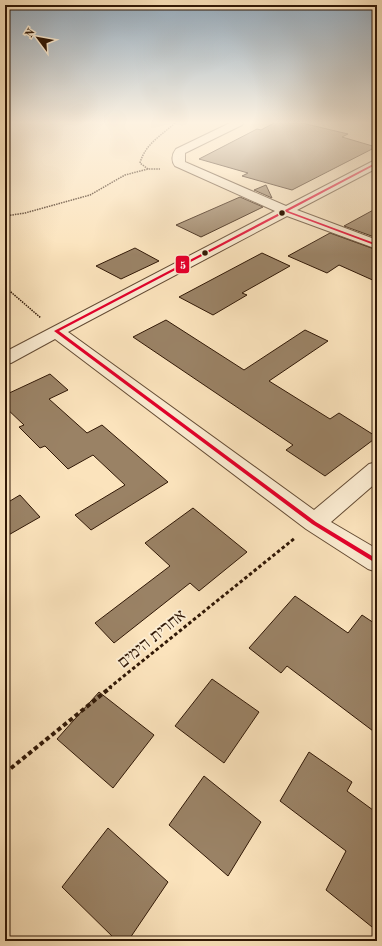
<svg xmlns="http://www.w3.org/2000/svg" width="382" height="946" viewBox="0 0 382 946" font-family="'Old Standard TT','Frank Ruhl Libre',serif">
  <rect width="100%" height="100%" fill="#fbe3bc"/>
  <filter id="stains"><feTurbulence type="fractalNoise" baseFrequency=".005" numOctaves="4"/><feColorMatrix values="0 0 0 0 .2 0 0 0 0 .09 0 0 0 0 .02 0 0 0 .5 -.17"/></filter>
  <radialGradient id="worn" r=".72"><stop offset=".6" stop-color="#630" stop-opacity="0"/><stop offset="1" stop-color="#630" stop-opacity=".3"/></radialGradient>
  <!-- building -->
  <path fill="#9a8265" stroke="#311806" d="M274,123H302L348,134L342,137L376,147L292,190L242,176L248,173L199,159L257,129L261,130Z
    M266,185L272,198L254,190Z
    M240,197L263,207L201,237L176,225Z
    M377,208V238L344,226Z
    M330,233L377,250V282L339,265L327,273L288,256Z
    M135,248L159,261L121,279L96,266Z
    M262,253L290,266L242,293L247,295L213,315L179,297Z
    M166,320L244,370L305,330L328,341L269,381L330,419L339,413L377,437L325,476L286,450L293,445L133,337Z
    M50,374L68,390L49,399L87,433L102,425L168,482L91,530L75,515L125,485L93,455L68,469L45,446L40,448L19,427L24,425L5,407V395Z
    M20,495L40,517L5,537V504Z
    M193,508L247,552L199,591L190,583L114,643L95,623L170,566L145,543Z
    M295,596L348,633L362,615L377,625V734L287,666L281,673L249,648Z
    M212,679L259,712L224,763L175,726Z
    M99,692L154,735L113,788L57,739Z
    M309,752L352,782L347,791L377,813V931L326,890L346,851L280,801Z
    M204,776L261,822L228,876L169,825Z
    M108,828L168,882L128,941H117L62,887Z"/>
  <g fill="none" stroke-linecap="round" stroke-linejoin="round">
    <defs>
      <path id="minor" d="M230,123H243L242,125L185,153V162L286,206L377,159V168L297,210L377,240V249L287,216L68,332L314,510L369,464L377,462V482L331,522L377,549V572L368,569L306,529L55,339L11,363L5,364V352L275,211L175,166C171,161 172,154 176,149Z"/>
    </defs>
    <!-- minor casing -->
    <use href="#minor" stroke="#644b34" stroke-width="2"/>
    <!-- path-far2 -->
    <path stroke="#311806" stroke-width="1.5" stroke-dasharray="1.5 1" stroke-linecap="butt" d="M148,169L140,163C145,144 162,135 175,123
      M5,216L25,213L90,195L125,175L148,169H160
      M5,287L41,318"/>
    <!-- path-far1 -->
    <path stroke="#311806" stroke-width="3" stroke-dasharray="3.5 2.5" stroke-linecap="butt" d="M109,688L295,538"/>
    <!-- path -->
    <path stroke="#311806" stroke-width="4" stroke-dasharray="4.5 3" stroke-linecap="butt" d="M5,773L111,687"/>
    <!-- minor -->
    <use href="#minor" fill="#fcedd3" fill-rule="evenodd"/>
    <defs>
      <path id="bus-1" d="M377,162V164L288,211L377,244V246L286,212L59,331L316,522L377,559V564L312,524L54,331Z"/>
    </defs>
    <!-- bus-1 casing -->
    <use href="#bus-1" stroke="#fcedd3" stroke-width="3"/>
    <!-- bus-1 -->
    <use href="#bus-1" fill="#e4002b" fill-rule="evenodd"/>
  </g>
  <!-- sky -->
  <linearGradient id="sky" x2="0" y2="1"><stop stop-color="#94abbe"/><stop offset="0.48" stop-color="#fdf2e1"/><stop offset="1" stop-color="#fdf2e1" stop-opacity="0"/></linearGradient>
  <rect width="382" height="255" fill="url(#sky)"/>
  <!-- markers -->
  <g fill="#311806" stroke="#fcedd3" stroke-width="1.5">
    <circle cx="282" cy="213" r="3.5"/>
    <circle cx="205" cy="253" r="3.5"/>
  </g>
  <g text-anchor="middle" stroke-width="3.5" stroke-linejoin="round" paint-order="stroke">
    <!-- near-street labels -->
    <g font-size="17" fill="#311806" stroke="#fcedd3">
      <text transform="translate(151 638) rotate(-39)" y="6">אחרית הימים</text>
    </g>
  </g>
  <rect stroke="#fcedd3" stroke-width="1.5" x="175" y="255" width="15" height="19" rx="4" fill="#e4002b"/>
  <g font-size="11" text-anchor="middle" font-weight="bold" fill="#fff">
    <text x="183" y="269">5</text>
  </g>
  <!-- margin -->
  <rect width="382" height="946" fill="none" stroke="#fbe3bc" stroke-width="20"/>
  <rect x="6" y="6" width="370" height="934" fill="none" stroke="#311806" stroke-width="2"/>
  <rect x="10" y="10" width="362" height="926" fill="none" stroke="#311806"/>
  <!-- north arrow -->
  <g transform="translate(38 38) rotate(302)" stroke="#fcedd3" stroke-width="3" paint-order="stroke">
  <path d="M0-3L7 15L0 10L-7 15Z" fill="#311806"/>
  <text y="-6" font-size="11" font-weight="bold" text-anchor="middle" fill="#311806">N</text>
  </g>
  <rect width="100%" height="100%" filter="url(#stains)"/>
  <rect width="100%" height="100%" fill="url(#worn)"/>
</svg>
